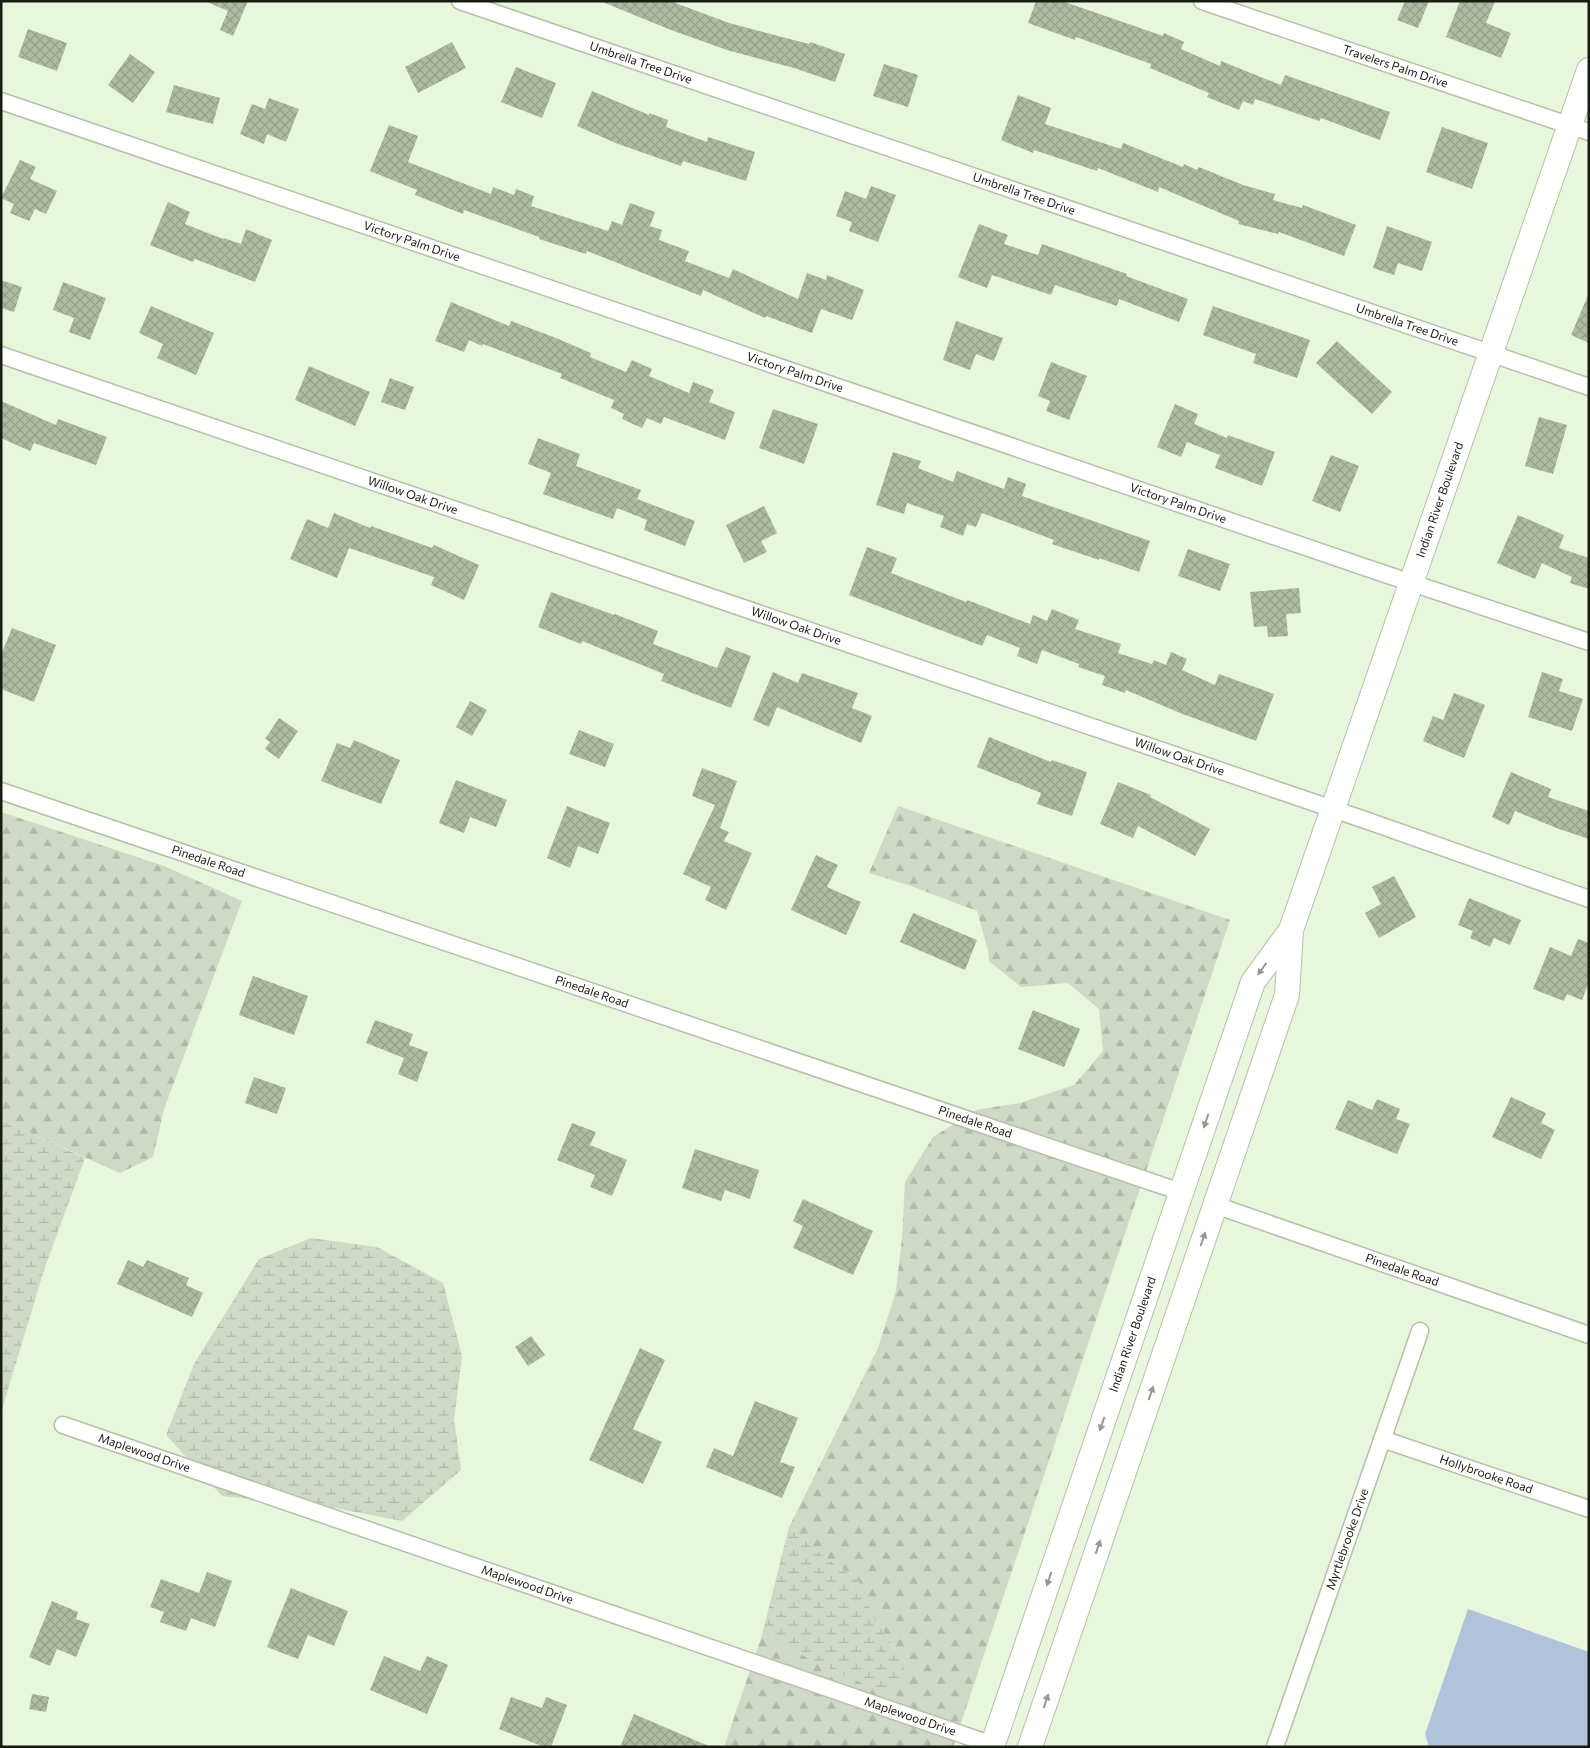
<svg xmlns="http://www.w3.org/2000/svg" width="1590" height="1748" viewBox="0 0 1590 1748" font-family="Commissioner,sans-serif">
  <defs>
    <pattern id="forest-firs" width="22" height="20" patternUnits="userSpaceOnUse" patternTransform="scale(1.25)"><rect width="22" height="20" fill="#cfd9c6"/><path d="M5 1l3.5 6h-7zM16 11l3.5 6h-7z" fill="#b1baa9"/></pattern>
    <pattern id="wetland-marsh" width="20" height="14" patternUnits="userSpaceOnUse" patternTransform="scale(1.25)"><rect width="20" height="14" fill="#cfd9c6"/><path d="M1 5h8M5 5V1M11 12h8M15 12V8" fill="none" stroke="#b1baa9"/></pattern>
    <pattern id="building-cross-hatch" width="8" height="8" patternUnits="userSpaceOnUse" patternTransform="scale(1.25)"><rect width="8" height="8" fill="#aebba0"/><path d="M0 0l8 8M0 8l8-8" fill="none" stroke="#95a089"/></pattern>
  </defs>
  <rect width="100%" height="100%" fill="#e8f6db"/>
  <!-- forest -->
  <path fill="url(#forest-firs)" d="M898,806L1230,920L953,1747H724L762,1635L845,1676L905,1663L874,1618L858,1580L821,1554L789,1527L878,1348L896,1291L902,1238L905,1182L933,1137L976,1110L1020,1103L1074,1085L1103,1051L1099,1009L1068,983L1021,987L989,961L988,950L977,911L911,886L869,873Z
    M1,812L164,866L242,901L164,1109L153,1157L120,1173L1,1120Z"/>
  <!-- wetland -->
  <path fill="url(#wetland-marsh)" d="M1,1120L85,1158L44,1270L1,1413Z
    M311,1238L377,1247L443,1283L462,1356L454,1420L461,1470L402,1521L335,1508L222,1496L166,1435L194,1364L259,1259Z
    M789,1527L821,1554L858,1580L874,1618L905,1663L902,1684L881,1691L845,1676L762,1635Z"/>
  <!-- water -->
  <path fill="#afc3db" d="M1468,1609L1589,1652V1747H1429L1425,1734Z"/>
  <!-- building -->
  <path fill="url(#building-cross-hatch)" d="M205,1H248L233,36L220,30L228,11Z
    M600,1H670L729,23L809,44L810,42L845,54L835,82L794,68L727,50L671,30Z
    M1036,1H1062L1163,36L1164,33L1184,42L1181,49L1220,66L1221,61L1281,85L1285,75L1390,112L1380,140L1321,118L1319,121L1255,99L1253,105L1243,101L1239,110L1207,97L1209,93L1150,68L1151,64L1076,37L1075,40L1028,23Z
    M1405,1H1429L1418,28L1397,20Z
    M1460,1H1495L1486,23L1511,33L1501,58L1446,37Z
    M28,29L67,43L57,71L18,57Z
    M452,42L466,68L418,93L405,67Z
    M130,54L155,72L133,103L108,85Z
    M884,64L918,75L908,107L873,96Z
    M516,67L556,83L542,118L501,102Z
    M174,85L220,98L213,124L166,112Z
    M592,91L649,115V113L668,120L666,127L707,142L708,137L755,152L746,181L683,161L681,166L618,144L577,126Z
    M1018,95L1051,108L1045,124L1121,149L1123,143L1183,167L1184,164L1197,170L1199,167L1243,185L1275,194L1273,200L1302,208L1303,205L1356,225L1344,256L1279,232L1278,234L1238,224L1239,221L1159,187L1158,192L1098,168L1097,171L1034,150L1033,153L1001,140Z
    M269,98L299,109L286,142L267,134L264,144L240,134L252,104L265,109Z
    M389,125L418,136L408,162L491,194L493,187L514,195L516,189L534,196L531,206L608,231L612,221L622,225L630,203L655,212L650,226L662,230L659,240L689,251L685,261L729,278L733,269L798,299L807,273L826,280L827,275L864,290L852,320L821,309L812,333L766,316L765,318L703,290L701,296L587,251L586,254L539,239V237L464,210L463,214L415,195L417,190L370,171Z
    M1442,127L1488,143L1472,189L1426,172Z
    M20,160L36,167L30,179L57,191L46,214L35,209L29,221L10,213L14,204L1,198Z
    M871,186L896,195L878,242L849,231L852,222L836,216L845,191L866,199Z
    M168,202L190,212L185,224L223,239L224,238L241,244L246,229L272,240L255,282L195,259L193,262L150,245Z
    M979,224L1008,235L1004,244L1038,255L1042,244L1127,274L1126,276L1188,299L1179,322L1119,299L1117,306L1055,285L1051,295L992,275L987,288L958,277Z
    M1387,226L1432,242L1422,271L1398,263L1394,275L1373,268Z
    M1,280L22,287L14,312L1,308Z
    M63,282L106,298L90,340L69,332L74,318L53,310Z
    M1589,293V343L1571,335Z
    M451,302L509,326L511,321L556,338L591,353L590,357L626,372L632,360L652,369L649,376L689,393L693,382L714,390L709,402L735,412L725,440L664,417L661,424L647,418L642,428L622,419L624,414L611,408L614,400L560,378L562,374L483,344L482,346L469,340L464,352L435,341Z
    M151,306L214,333L196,375L157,358L163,344L139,333Z
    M1213,306L1310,340L1297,378L1253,363L1256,354L1203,335Z
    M956,321L1003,338L994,361L976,354L970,370L943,360Z
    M1337,341L1392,392L1372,414L1316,363Z
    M1051,362L1087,376L1069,420L1046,411L1050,401L1038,396Z
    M309,366L370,392L355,426L295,400Z
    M390,378L414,387L405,410L381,402Z
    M1,401L56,425L58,419L107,437L96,465L34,443L30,451L1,438Z
    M1175,404L1198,414L1194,424L1227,438L1228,435L1275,452L1262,486L1215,468L1220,455L1187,442L1181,457L1157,447Z
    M773,409L818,424L804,464L759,448Z
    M1539,417L1567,425L1553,474L1525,466Z
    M538,438L580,454L576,466L641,490L637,499L695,521L685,546L644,530L647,520L617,508L613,519L543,494L551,473L528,464Z
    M893,452L921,461L918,468L953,482L957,471L1004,489L1008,477L1026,484L1022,496L1150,541L1139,572L1099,558V560L1052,544L1054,540L982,513L976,527L967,524L963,536L940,527L944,516L907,503L904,514L876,505Z
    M1331,455L1359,466L1340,512L1312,501Z
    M764,506L777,533L761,541L767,552L744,563L726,525Z
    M334,513L370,528L371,526L432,548L434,545L479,565L464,600L431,585L434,577L349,548L337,578L290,559L307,519L328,528Z
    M1518,515L1564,535L1559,548L1589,558V589L1570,583L1572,577L1542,563L1535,579L1497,563Z
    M867,547L897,558L891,573L966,602L967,600L1030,624L1033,615L1047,621L1052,609L1079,620L1075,629L1121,644L1118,653L1152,664L1154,660L1166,665L1171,652L1187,659L1182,670L1215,685L1219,674L1274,694L1256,741L1180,713L1126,690L1125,693L1102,685L1105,676L1078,667L1079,664L1042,650L1037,664L1017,656L1020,648L987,635L982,646L849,595Z
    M1188,549L1230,564L1220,591L1178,576Z
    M1299,588L1301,613L1286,614L1288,636L1268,637L1267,626L1254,627L1250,592Z
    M551,592L614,615L615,614L658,631L653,644L717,668L726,647L751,656L731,708L661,681L664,674L582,641L581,644L538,627Z
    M12,628L56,645L34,702L1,689V655Z
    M773,672L798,683L802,673L858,693L852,708L872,716L861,743L777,707L769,727L753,720Z
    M1542,672L1563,679L1559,691L1583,699L1572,731L1528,717Z
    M1454,693L1485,705L1464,758L1423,741L1433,716L1443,720Z
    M470,701L487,710L472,736L456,727Z
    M279,718L298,731L279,759L265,749L270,742L265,739Z
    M579,730L614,744L605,767L569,754Z
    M989,737L1051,762L1052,760L1087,772L1072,816L1037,804L1041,793L977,767Z
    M354,740L400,760L381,804L321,781L337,743L350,748Z
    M702,768L737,781L720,828L729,832L724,841L752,853L726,910L705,900L711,887L683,874L715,805L692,796Z
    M1511,772L1551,789L1548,797L1589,811V839L1559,829L1515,811L1509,825L1492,817Z
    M456,780L507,800L496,827L470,817L464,833L439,823Z
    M1118,782L1151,795L1150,797L1210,829L1195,856L1138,826L1133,838L1100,824Z
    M567,806L610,823L598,854L578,846L570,868L547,858Z
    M816,855L838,865L827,887L861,902L846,935L791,910Z
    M1394,876L1416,917L1379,938L1365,913L1381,904L1372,887Z
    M1469,898L1521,920L1510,945L1494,938L1490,947L1470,938L1473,931L1458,925Z
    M913,913L977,940L965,970L900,942Z
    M1578,939L1589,943V982L1582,1000L1567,994L1564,1001L1533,989L1550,947L1571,956Z
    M253,976L308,996L294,1035L239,1015Z
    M1033,1010L1080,1029L1064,1067L1018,1049Z
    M375,1020L413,1034L409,1045L428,1052L417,1082L398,1074L404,1058L366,1043Z
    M254,1077L286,1088L277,1114L245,1103Z
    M1511,1097L1546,1113L1541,1123L1555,1130L1541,1159L1492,1137Z
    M1377,1099L1400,1109L1396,1119L1410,1124L1397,1154L1335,1129L1348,1100L1372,1110Z
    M572,1123L596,1132L590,1145L627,1160L612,1196L590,1187L595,1175L557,1160Z
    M695,1149L759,1170L750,1199L725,1190L721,1201L682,1188Z
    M803,1199L873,1231L853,1275L793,1248L803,1226L793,1221Z
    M128,1260L143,1267L147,1260L189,1278L186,1285L203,1293L192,1317L117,1284Z
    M531,1336L545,1355L528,1366L515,1347Z
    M640,1348L665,1360L633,1429L662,1442L643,1484L589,1460Z
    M755,1401L798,1418L780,1462L795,1467L782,1498L706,1467L714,1448L733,1456Z
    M207,1572L232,1581L215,1627L191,1618L186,1631L160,1622L164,1612L150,1607L161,1579L199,1593Z
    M291,1588L348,1611L334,1646L308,1635L298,1659L267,1647Z
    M52,1601L78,1612L76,1619L90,1624L76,1657L57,1649L50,1666L29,1657Z
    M384,1656L420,1671L427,1656L448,1665L427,1714L370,1690Z
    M32,1694L49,1697L46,1712L29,1709Z
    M511,1697L542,1708L546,1697L567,1705L551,1747H544L499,1729Z
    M634,1714L711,1747H620Z"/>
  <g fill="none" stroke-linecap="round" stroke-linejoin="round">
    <defs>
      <g id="street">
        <path id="s1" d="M460,1L1589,387"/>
        <path id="s2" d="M1202,1L1589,132"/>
        <path id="s3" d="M1,101L1373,570L1589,642"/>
        <path id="s4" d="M1,355L1368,821L1589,899"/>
        <path id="s5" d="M1,791L1181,1192"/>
        <path id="s6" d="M1215,1205L1589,1335"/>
        <path id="s7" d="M63,1425L993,1745"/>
        <path id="s8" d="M1382,1439L1589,1509"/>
        <path id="s9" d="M1275,1747L1420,1331"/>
      </g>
      <g id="secondary">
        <path id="s10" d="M992,1747L1253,982L1291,930"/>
        <path id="s11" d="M1030,1747L1287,995L1291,930L1589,70"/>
      </g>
    </defs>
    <!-- street casing -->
    <use href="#street" stroke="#b4c1a8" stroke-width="19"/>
    <!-- secondary casing -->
    <use href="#secondary" stroke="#b4c1a8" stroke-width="26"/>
    <!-- street -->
    <use href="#street" stroke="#fff" stroke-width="16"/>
    <!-- secondary -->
    <use href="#secondary" stroke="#fff" stroke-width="24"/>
  </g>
  <!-- one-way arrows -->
  <defs><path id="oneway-solid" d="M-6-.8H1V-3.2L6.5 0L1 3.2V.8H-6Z" transform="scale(1.25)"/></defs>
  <g fill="#979995">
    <use href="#oneway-solid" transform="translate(1262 969) rotate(126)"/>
    <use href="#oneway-solid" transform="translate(1206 1121) rotate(109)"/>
    <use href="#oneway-solid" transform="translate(1203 1239) rotate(-71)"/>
    <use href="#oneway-solid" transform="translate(1151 1393) rotate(-71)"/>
    <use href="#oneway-solid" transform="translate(1102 1424) rotate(109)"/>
    <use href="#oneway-solid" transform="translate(1098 1547) rotate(-71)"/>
    <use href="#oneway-solid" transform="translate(1049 1579) rotate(109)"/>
    <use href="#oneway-solid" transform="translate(1046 1701) rotate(-71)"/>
  </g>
  <g text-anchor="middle" stroke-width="4" stroke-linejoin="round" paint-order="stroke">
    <!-- street labels -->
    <g font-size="12" fill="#181d13" stroke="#fcfff9">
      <text dy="4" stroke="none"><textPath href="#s1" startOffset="191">Umbrella Tree Drive</textPath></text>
      <text dy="4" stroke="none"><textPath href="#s2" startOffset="204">Travelers Palm Drive</textPath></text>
      <text dy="4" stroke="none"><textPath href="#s1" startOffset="596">Umbrella Tree Drive</textPath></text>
      <text dy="4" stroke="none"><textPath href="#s3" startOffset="434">Victory Palm Drive</textPath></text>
      <text dy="4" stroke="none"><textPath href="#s1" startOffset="1001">Umbrella Tree Drive</textPath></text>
      <text dy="4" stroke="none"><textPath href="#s3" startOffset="839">Victory Palm Drive</textPath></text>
      <text dy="4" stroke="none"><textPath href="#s4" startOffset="435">Willow Oak Drive</textPath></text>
      <text dy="4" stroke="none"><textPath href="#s11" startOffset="1315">Indian River Boulevard</textPath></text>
      <text dy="4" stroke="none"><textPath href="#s3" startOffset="1244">Victory Palm Drive</textPath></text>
      <text dy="4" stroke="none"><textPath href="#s4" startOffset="840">Willow Oak Drive</textPath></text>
      <text dy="4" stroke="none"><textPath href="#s4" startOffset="1245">Willow Oak Drive</textPath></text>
      <text dy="4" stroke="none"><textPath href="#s5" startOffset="219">Pinedale Road</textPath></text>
      <text dy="4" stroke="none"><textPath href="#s5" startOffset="624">Pinedale Road</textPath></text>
      <text dy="4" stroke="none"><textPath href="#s5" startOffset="1029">Pinedale Road</textPath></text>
      <text dy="4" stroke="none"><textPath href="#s6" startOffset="198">Pinedale Road</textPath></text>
      <text dy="4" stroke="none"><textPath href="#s10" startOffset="436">Indian River Boulevard</textPath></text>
      <text dy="4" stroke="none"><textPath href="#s7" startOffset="86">Maplewood Drive</textPath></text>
      <text dy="4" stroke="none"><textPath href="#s8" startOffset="110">Hollybrooke Road</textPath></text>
      <text dy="4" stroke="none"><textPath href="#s9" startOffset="220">Myrtlebrooke Drive</textPath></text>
      <text dy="4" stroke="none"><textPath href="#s7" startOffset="491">Maplewood Drive</textPath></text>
      <text dy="4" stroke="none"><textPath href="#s7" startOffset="896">Maplewood Drive</textPath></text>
    </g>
  </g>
  <!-- border -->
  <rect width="1590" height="1748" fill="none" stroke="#181d13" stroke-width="5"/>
</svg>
